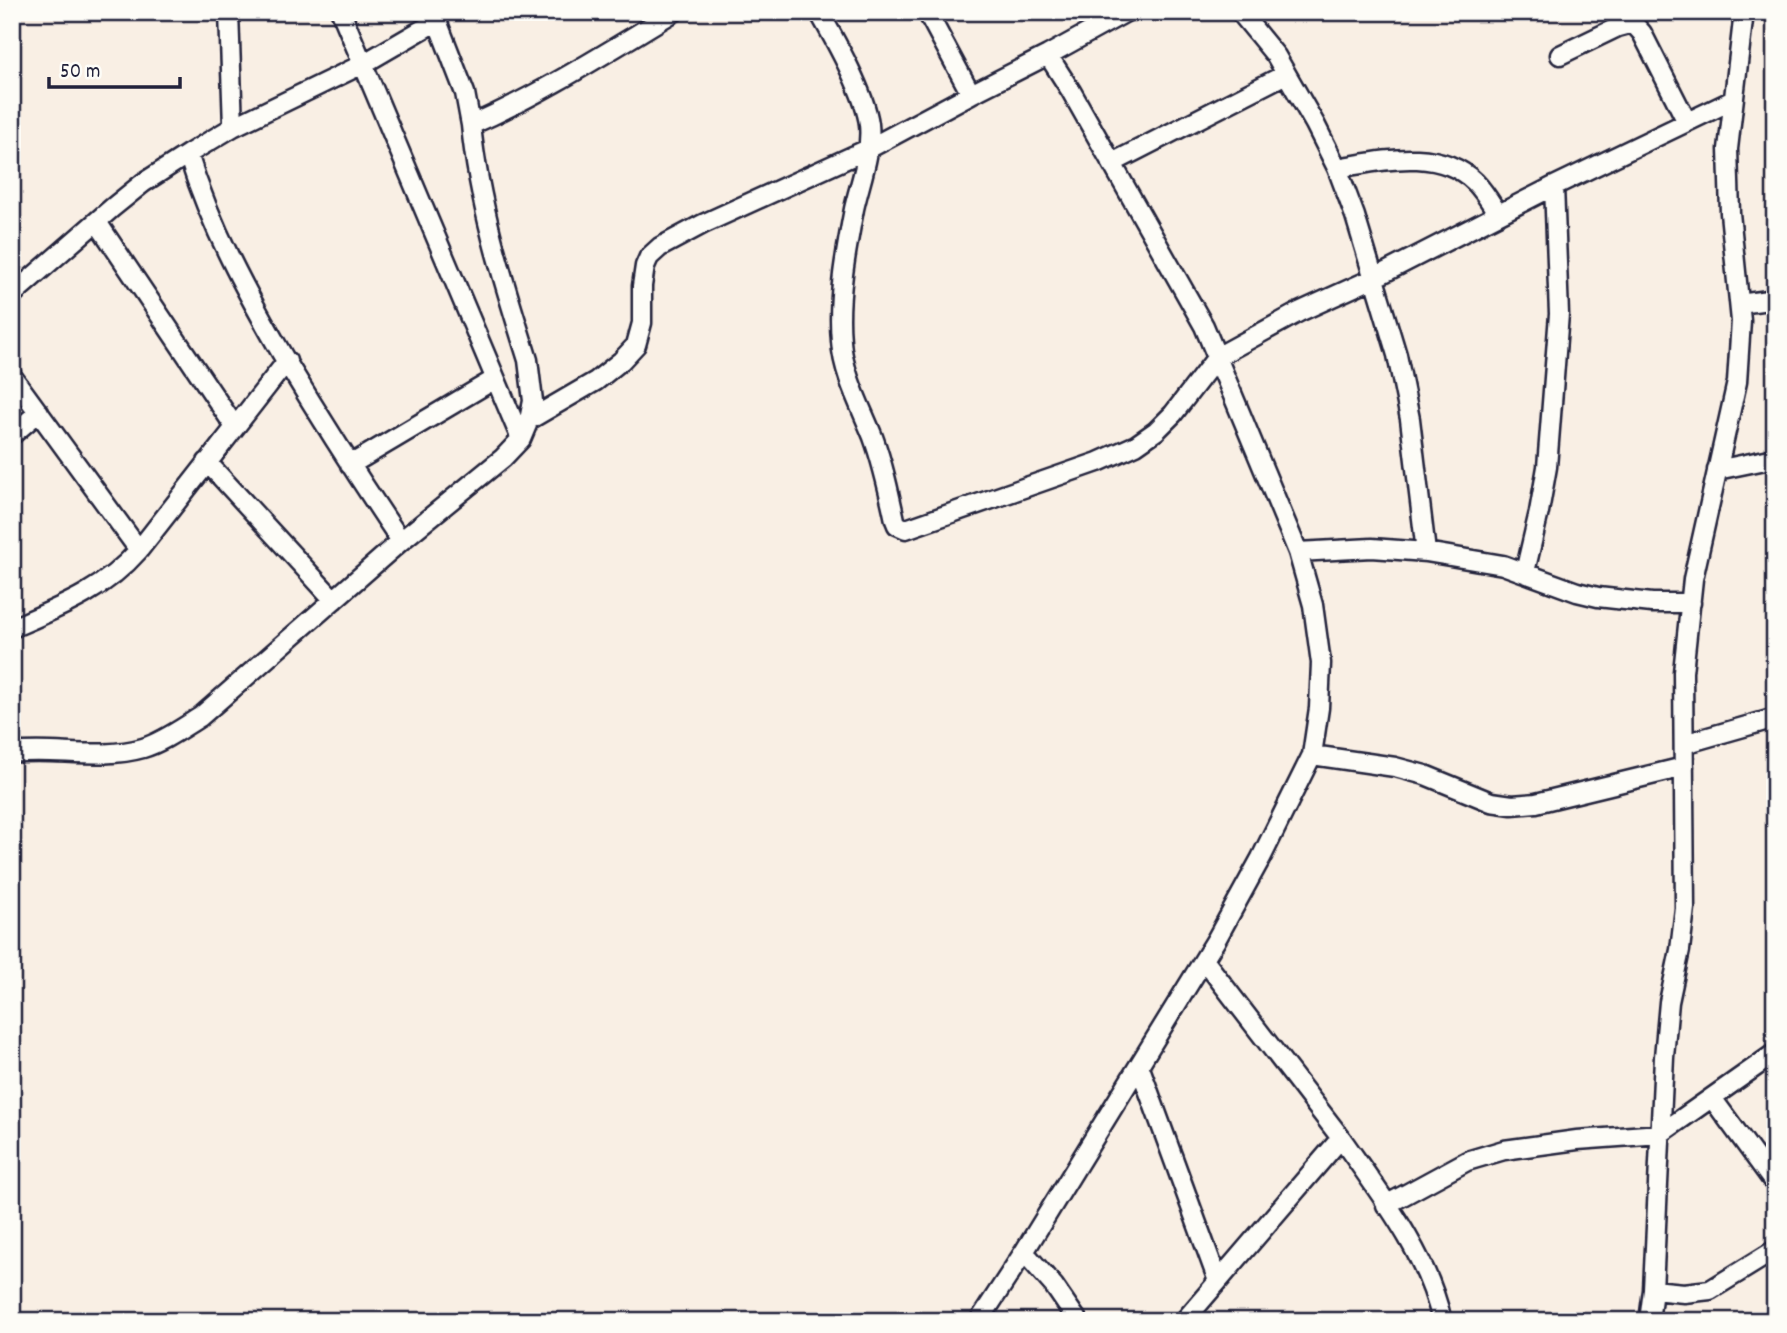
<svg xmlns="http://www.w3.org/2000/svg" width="1787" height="1333" viewBox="0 0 1787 1333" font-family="Dekko,sans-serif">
  <rect width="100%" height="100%" fill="#f9efe4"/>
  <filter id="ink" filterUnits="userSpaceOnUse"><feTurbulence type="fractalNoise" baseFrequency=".0143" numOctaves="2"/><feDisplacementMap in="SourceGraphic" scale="14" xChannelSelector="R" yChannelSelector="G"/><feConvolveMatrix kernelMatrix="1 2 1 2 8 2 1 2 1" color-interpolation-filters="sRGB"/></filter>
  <g filter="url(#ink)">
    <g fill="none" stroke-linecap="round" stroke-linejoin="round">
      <defs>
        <path id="minor" d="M229,12L233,127L188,154C211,228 247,294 286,361C323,422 361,482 401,541
          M341,12L521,439
          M819,12C835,40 865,93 869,124C872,152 860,182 854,209C846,251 837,298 841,341C843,374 861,407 873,437C883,464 889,492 895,520L897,525L906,529L1098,462L1136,445L1156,431L1173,414L1217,357L1299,312L1374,278L1554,186L1733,100
          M927,12L971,94L1048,55L1071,91L1204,326L1298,552L1313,605L1321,663L1319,708L1312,755L1261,858L1216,940L1024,1252L979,1321
          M1240,12L1276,56L1315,124L1337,168L1355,216L1397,355L1410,419L1426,552L1503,565L1577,592L1598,597L1652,603H1691
          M434,13L465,93L471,125
          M1048,55L1126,12
          M1560,55L1618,27L1633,23L1642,33L1687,122
          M233,127L363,64L437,21
          M1112,163L1286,74
          M1337,168C1382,161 1438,146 1475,182C1484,191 1491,203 1498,214
          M97,222L235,427
          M12,295L112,208L143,183L188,154
          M1740,304L1775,299
          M12,376L139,550L287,361
          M529,420L596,381L621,361L636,345L642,323V286L645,266L649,257L660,247L703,224L868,149L971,94
          M12,435L39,412
          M207,462L334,600
          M350,465L495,379
          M1717,470L1775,458
          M1298,552L1372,548L1426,552
          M1525,572L1539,512L1547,467L1559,314L1554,186
          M12,628C61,607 103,591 139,550
          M1684,744L1775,718
          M12,753C55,748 101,760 143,748C163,742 182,728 200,717L401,541L503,458L521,439L529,420L533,401L528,360C504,283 479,206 471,125C542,94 607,52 674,12
          M1312,755L1395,767L1425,775L1491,802L1512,805L1536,803L1684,767
          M1139,1065L1218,1281
          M1712,1098L1775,1184
          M1341,1138C1380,1194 1427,1253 1442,1321
          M1386,1205L1467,1161L1504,1150L1577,1140L1660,1134L1775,1053
          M1024,1252L1054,1286L1078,1321
          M1653,1290L1684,1293L1710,1290L1775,1250
          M1184,1321L1341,1138L1204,960
          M1649,1321L1653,1290L1664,1057L1669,1002L1680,950L1685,908L1683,672L1693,579L1737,382L1741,321L1730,213L1728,149L1744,12"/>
      </defs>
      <!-- minor casing -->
      <use href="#minor" stroke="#22223b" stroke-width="23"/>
      <!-- minor -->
      <use href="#minor" stroke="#fdfcf7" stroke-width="18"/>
    </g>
  </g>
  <!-- margin -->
  <rect width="1787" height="1333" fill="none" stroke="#fdfcf7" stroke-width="42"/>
  <rect x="21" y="21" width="1745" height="1291" fill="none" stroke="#22223b" stroke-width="2.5" filter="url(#ink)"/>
  <!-- scale -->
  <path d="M49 77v10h131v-10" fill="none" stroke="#22223b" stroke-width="3.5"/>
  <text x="60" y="77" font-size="21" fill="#22223b" stroke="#fdfcf7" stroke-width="5" paint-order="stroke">50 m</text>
</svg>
